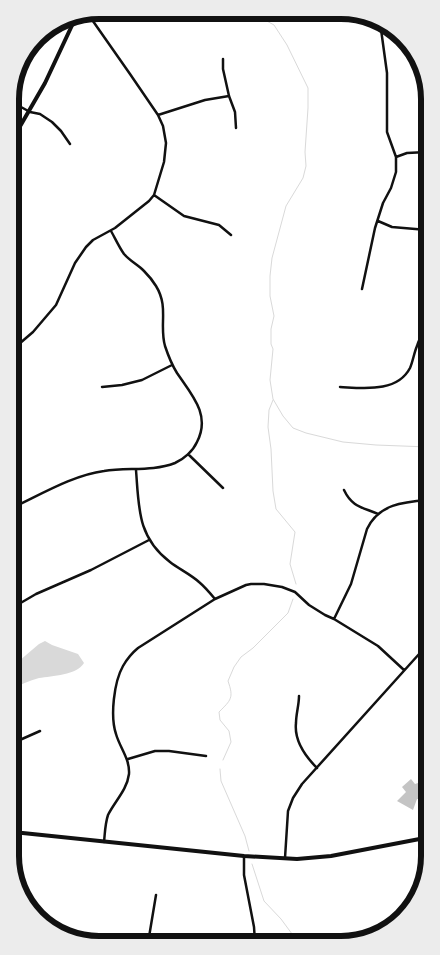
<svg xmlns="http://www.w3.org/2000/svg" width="440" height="955" viewBox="0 0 440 955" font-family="Manrope,sans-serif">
  <rect width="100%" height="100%" fill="#fff"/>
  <!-- water -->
  <path fill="#d9d9d9" d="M45,641L52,645L78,654L84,663C77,675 52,676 39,678C29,681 21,684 13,689L12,667L39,644Z"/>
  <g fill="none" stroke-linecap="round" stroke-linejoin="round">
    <!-- stream -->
    <path stroke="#d9d9d9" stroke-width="1" d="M239,11L265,20L274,25L287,45L308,88V108L305,152L306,166L303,178L286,206L272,258L270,276V296L274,316L271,329V344L273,349L270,380L273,399L283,416L293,428L306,433L343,442L376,445L428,447
      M273,400L269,410L268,427L271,449L273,491L276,509L295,532L290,564L296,584
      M223,760L231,742L229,731L220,720L219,712C231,700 234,698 228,681L234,667L241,657L253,648L288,613L293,599
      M220,769L221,781L245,836L249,851
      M252,864L264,901L281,919L298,942"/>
  </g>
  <!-- building -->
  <path fill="#c4c4c4" d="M411,779L415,784L418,783V787H422L423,795L420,796V798H422L421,800L420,799V802L419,799H417L413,810L397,801L406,792L402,787Z"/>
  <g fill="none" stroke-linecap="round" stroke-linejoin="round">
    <!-- minor -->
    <path stroke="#111" stroke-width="2.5" d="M223,59V69L229,96L235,112L236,128
      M12,102L33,48
      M11,103L12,102L30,112L40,114L52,122L61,131L70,144
      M158,115L205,100L229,96
      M396,157L407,153L427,152
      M154,195L184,216L219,225L231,235
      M378,221L392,227L427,230
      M362,289L375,228L383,203L391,188L396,172V157L387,132V73L380,22
      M12,350L33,332L56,305L75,263L86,247L93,240L115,228L149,201L154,195L164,162L166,143L163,126L158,115L130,74L88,14
      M102,387L122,385L142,380L172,365
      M340,387C363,388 397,393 410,368C413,361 414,353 417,346C419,338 424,332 428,325
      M188,454L223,488
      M136,470C139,507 137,537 170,562C179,569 190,574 199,582C205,587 210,593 215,599
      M344,490C352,507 362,507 378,514
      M12,508C40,495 73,475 104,471C127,467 152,472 175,463C184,459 193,451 197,442C211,415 192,395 177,373C172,365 168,355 165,346C159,325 169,307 156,286C153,281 149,276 144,271C138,265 130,261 124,254C119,247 115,238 111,231
      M12,608L36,594L91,570L149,540
      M334,619L351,584L367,529C379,504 403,502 428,500
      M299,696C299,705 296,714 296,723C294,741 305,756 317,768
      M13,743L40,731
      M128,759L155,751H169L206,756
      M104,842C105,833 105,824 108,815C115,801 127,790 129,774C130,759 120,748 116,734C110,716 114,682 123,666C127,659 132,653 138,648L215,599L246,585L251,584H264L282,587L295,592L309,605L325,615L334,619L378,646L404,670
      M244,856V875L254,927L255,942
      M285,858L288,811L293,798L302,784L429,643
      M149,937L184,943
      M148,943L156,895"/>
    <!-- tertiary -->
    <path stroke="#111" stroke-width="4" d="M11,142L45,83L75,19
      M13,832L244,856L297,859L331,856L430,837"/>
  </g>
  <!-- crop -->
  <path d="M0 0H440V955H0ZM99 19H341A80 80 0 0 1 421 99V856A80 80 0 0 1 341 936H99A80 80 0 0 1 19 856V99A80 80 0 0 1 99 19Z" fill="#ececec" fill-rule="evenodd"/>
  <path fill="none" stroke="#111" stroke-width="6" d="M99 19H341A80 80 0 0 1 421 99V856A80 80 0 0 1 341 936H99A80 80 0 0 1 19 856V99A80 80 0 0 1 99 19Z"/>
</svg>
